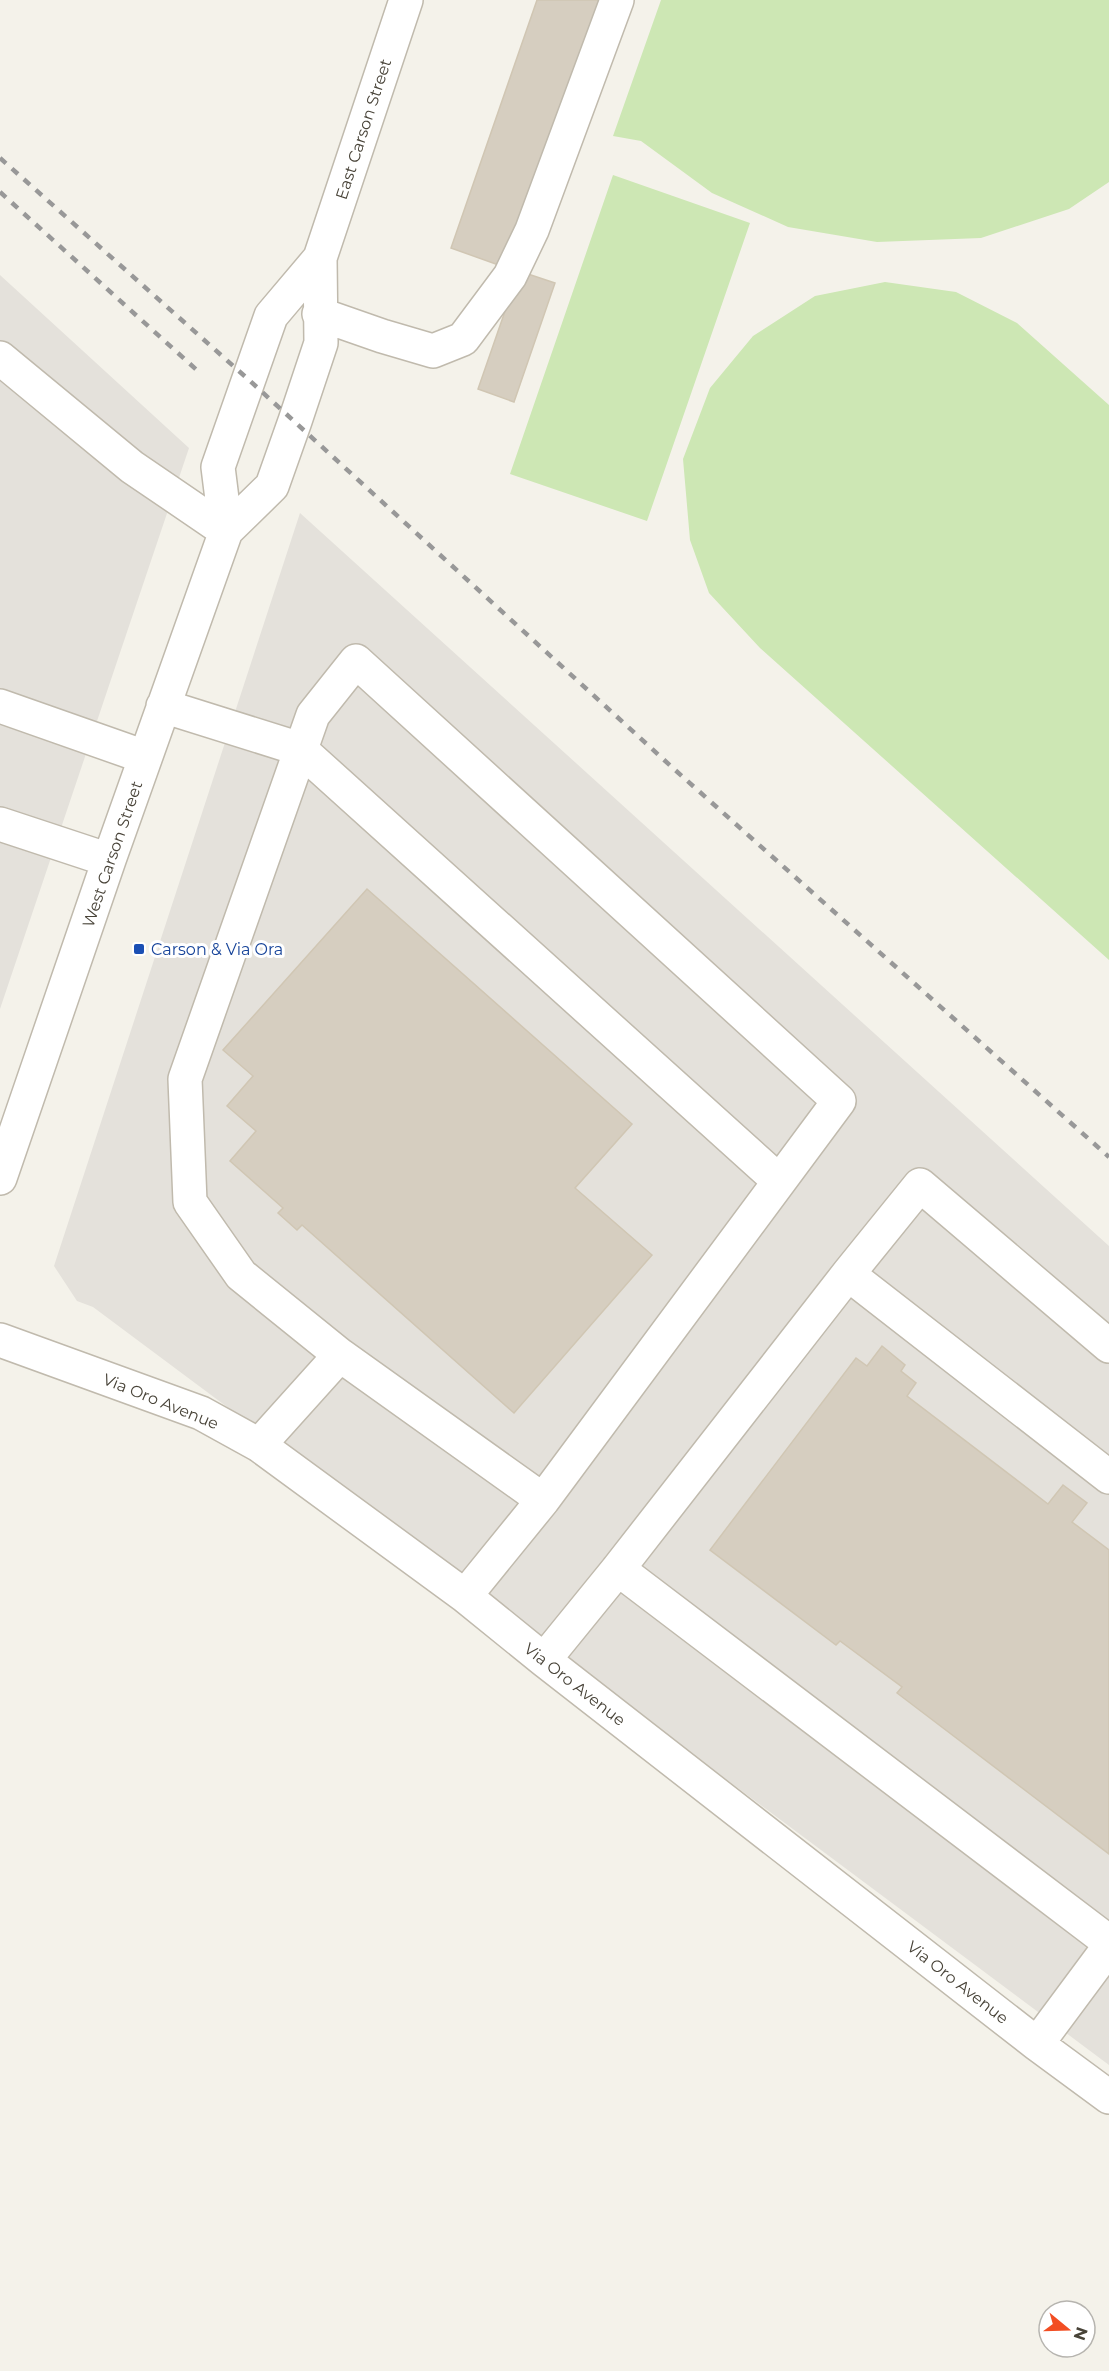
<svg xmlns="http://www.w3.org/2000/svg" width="1109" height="2371" viewBox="0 0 1109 2371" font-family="Montserrat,sans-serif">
  <rect width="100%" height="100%" fill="#f4f2ea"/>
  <!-- industrial -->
  <path fill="#e4e1db" d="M0,275L189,448L0,1009Z
    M300,513L1109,1246V2065L93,1307L77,1301L54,1266Z"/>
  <!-- green -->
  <path fill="#cde7b4" d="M661,0H1109V182L1069,209L981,238L877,242L788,227L712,193L641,141L613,136Z
    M613,175L750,223L647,521L510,474Z
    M885,282L956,292L1017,323L1109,405V960L760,648L709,593L690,540L683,459L710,388L753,336L815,296Z"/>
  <!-- building -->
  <path fill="#d6cec0" stroke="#d0c6b3" stroke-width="1.5" d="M537,0H601L507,268L451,248Z
    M519,271L555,283L514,402L478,389Z
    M367,889L632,1124L575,1188L652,1255L514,1413L302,1225L297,1230L278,1213L283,1208L230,1161L256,1131L227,1106L253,1076L223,1050Z
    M882,1346L905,1365L901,1371L916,1383L907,1396L1048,1504L1063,1485L1087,1503L1072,1522L1109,1550V1854L897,1693L902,1687L840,1641L836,1645L710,1550L856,1358L867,1366Z"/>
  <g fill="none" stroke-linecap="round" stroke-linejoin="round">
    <defs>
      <path id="minor" d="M319,314L382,336L433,351L463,339L510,276L532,230L617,0
        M0,358L132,467L226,531
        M226,531L272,486L295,421L321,343L320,258L406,0
        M0,706L145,757
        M163,706L300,749L779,1181
        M0,824L109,860
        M0,1178L109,860L226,531L218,467L271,316L320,258
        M848,1274L920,1185L1109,1346
        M0,1340L201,1413L259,1445L465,1596L544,1660L1037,2044L1109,2097
        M259,1445L340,1355L543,1500L839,1101L356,661L313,715L185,1079L190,1202L241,1275L340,1355
        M618,1569L1109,1942
        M465,1596L543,1500
        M544,1660L618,1569L848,1274L1109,1477
        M1037,2044L1109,1947"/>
    </defs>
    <!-- minor casing -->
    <use href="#minor" stroke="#c0baad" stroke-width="36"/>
    <!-- minor -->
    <use href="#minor" stroke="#fff" stroke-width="33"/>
    <!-- rail -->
    <path stroke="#989898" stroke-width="4.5" stroke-dasharray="8 8" stroke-linecap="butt" d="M0,158L249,380L674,769L1109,1157
      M0,192L200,373"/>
  </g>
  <!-- markers -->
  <rect fill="#1a4fb4" stroke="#fff" stroke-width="2" x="133" y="943" width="12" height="12" rx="3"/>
  <g text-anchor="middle" stroke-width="6" stroke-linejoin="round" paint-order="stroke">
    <!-- street labels -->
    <g font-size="16" fill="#484338" stroke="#fff">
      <text transform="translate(363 129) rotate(-72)" y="6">East Carson Street</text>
      <text transform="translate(112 854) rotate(-71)" y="6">West Carson Street</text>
      <text transform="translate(161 1401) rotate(22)" y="6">Via Oro Avenue</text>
      <text transform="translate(575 1684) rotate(38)" y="6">Via Oro Avenue</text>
      <text transform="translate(958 1982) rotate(38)" y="6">Via Oro Avenue</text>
    </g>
    <!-- transit labels -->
    <g font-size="16" fill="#164399" stroke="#fff" text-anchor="start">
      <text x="151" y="955">Carson &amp; Via Ora</text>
    </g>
  </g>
  <!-- north arrow -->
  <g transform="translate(1067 2329) rotate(109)"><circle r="28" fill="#ffffff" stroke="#b6b4af" stroke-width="1.5"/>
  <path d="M0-4.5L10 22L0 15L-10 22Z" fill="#f24e23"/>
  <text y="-9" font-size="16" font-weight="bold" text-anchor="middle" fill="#484338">N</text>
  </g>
</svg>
